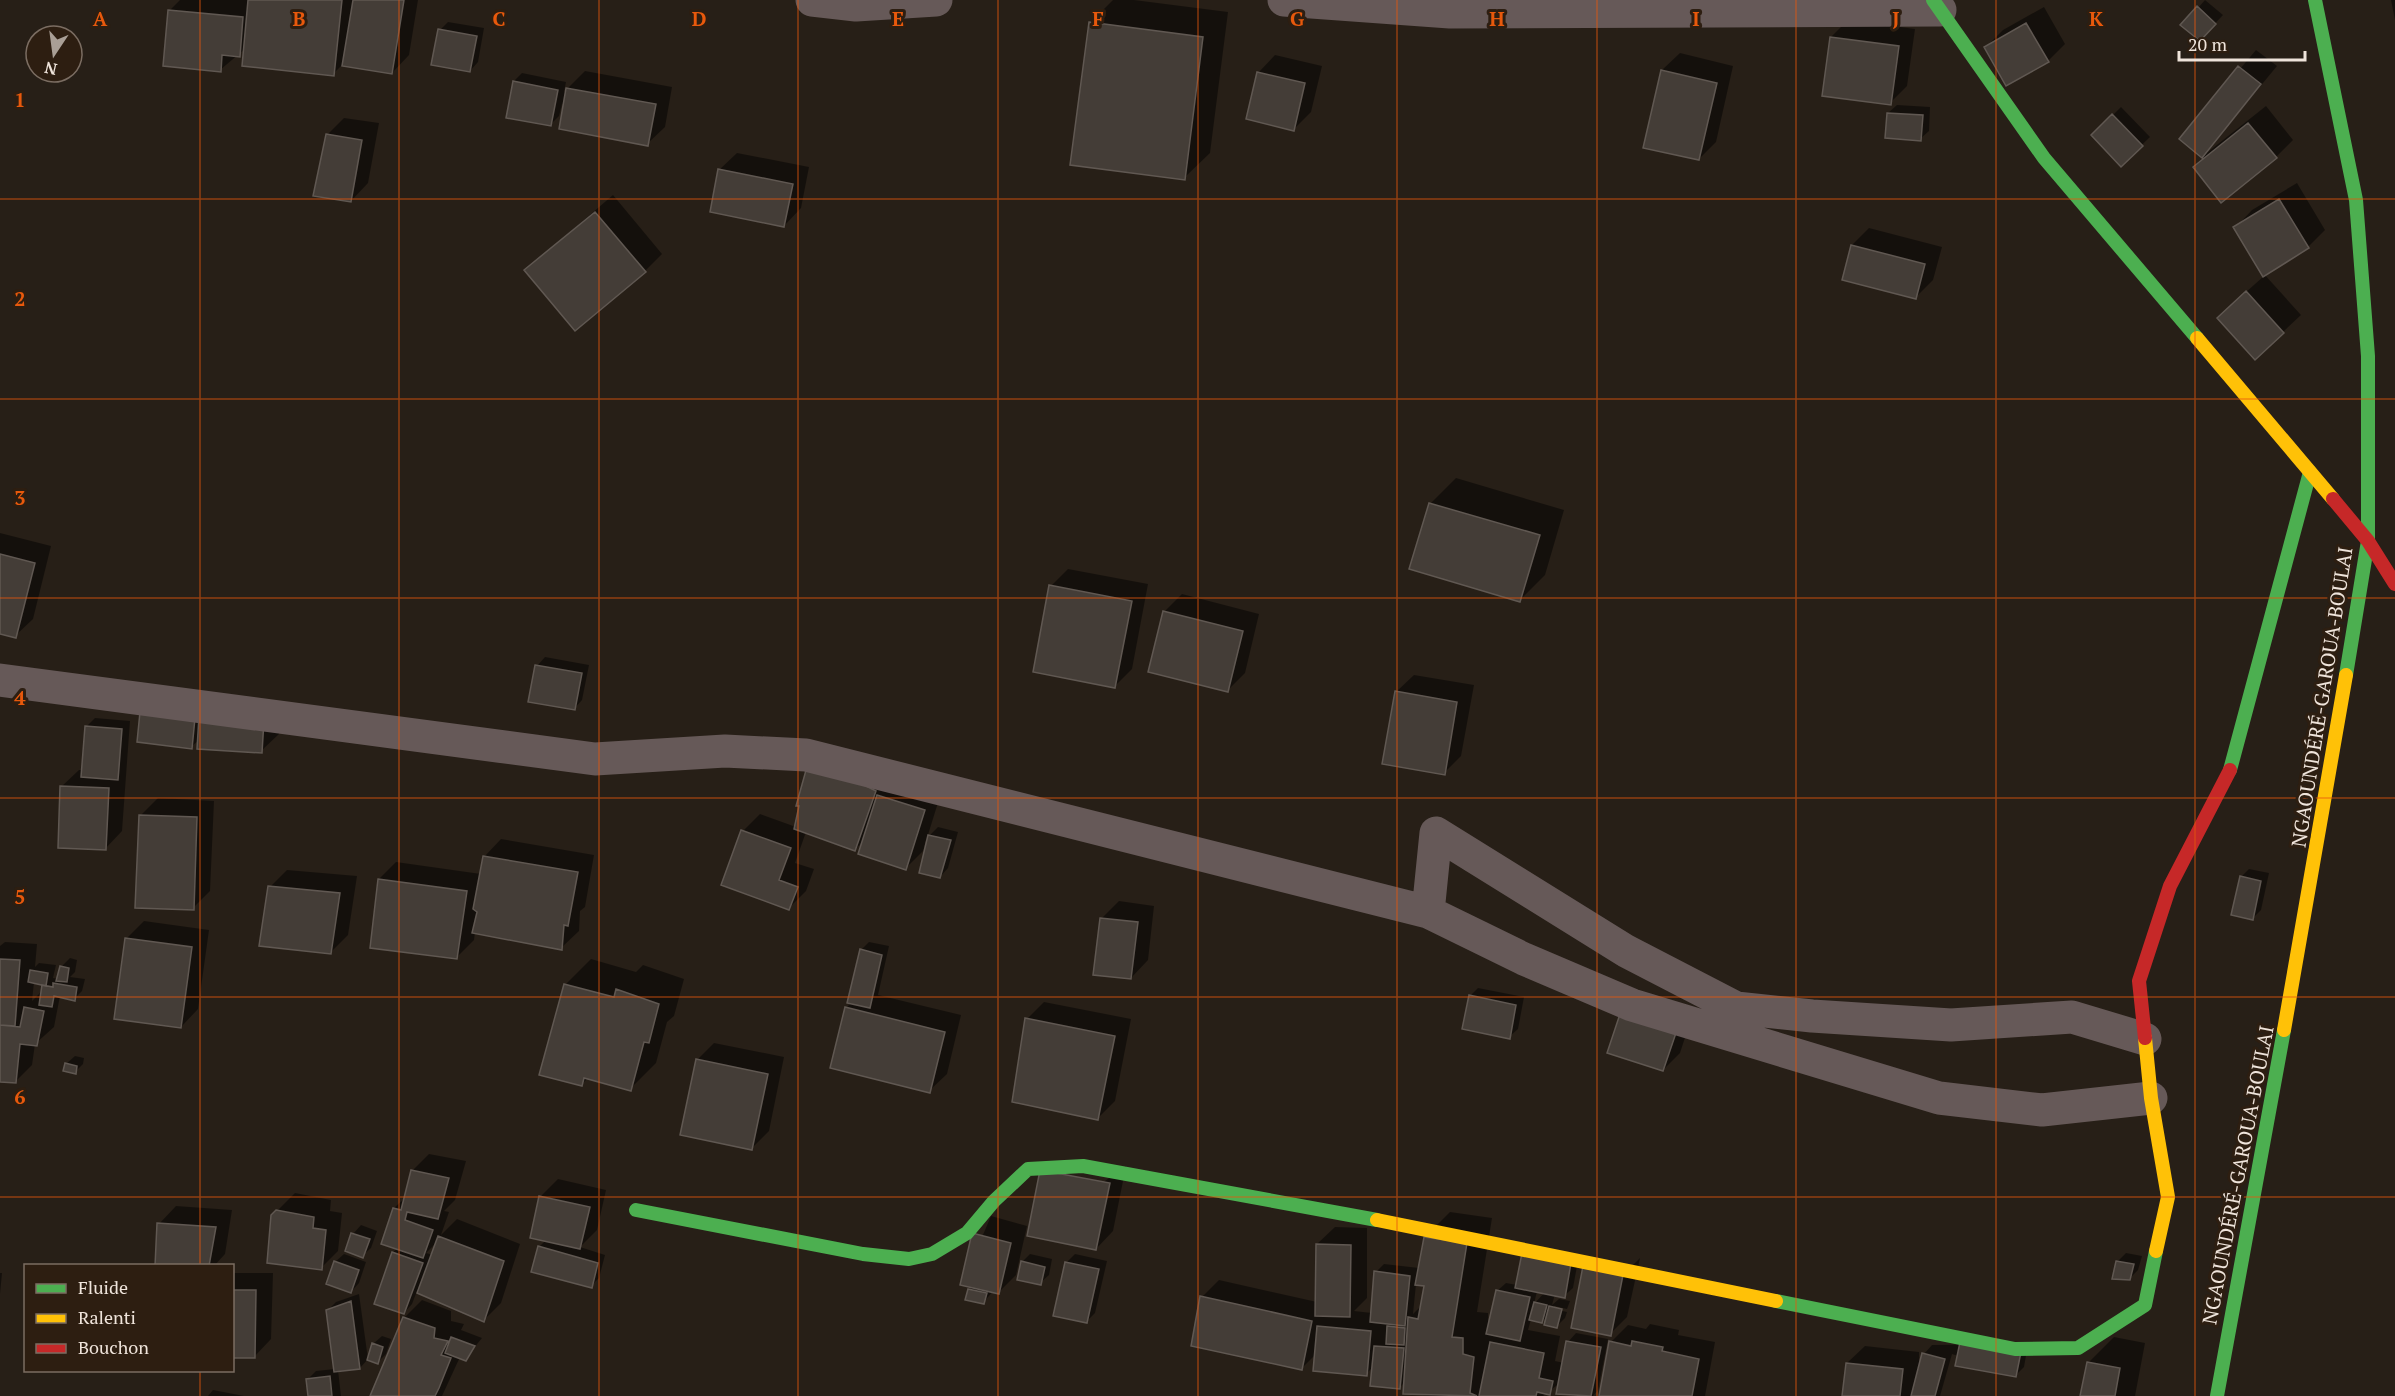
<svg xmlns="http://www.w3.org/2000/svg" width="2395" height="1396" viewBox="0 0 2395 1396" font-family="'PT Serif',serif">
  <rect width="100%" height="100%" fill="#271f17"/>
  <!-- shadow -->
  <path fill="#0007" fill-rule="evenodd" d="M180,0H418L409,55L392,73L342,65L333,74L245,49L220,70L169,11Z
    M1113,0H1134L1228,12L1210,153L1184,178L1090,23Z
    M2205,0L2223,15L2208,31L2198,8Z
    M2391,0H2395V20Z
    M2044,7L2065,44L2048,61L1986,47L2003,30Z
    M1848,20L1915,29L1907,86L1890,103L1831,37Z
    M448,22L484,28L478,62L470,71L440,30Z
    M2256,50L2277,66L2207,151L2208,152L2266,106L2293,140L2276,157L2195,167L2204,158L2181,139Z
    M1680,53L1733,66L1716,142L1699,159L1662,70Z
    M1275,55L1322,66L1311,112L1294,129L1258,73Z
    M585,71L672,87L665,127L647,144L562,104L559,116L551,124L514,81L522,73L566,82L564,92Z
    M1897,105L1930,107L1929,131L1920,139L1888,113Z
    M2121,107L2150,137L2121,165L2093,135Z
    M344,118L379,123L368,183L351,201L327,135Z
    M737,153L809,167L801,208L784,226L719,170Z
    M2297,183L2325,230L2308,247L2264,274L2301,315L2255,358L2236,301L2264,276L2235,228L2252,210Z
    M613,195L662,254L645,271L526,270Z
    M1869,228L1942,247L1933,280L1916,297L1852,245Z
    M1456,478L1564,510L1545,575L1520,600L1411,568L1431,503Z
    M0,533L51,546L33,619L15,636L0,632Z
    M1068,569L1148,584L1132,669L1115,686L1051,586Z
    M1182,594L1259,614L1245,673L1228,690L1164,612Z
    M545,657L589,665L582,700L574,709L537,666Z
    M1414,675L1474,685L1461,756L1444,773L1396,692Z
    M281,703L279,734L261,751L199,740L191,747L142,713Z
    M95,718L130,721L122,831L105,849L61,787L79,770H83L87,726Z
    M809,764L941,793L927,838L938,827L958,832L948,868L940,877L926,840L923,851L906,868L863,841L855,850L806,832L795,863L814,869L806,891L789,908L743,831L760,814L796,827Z
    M158,798L214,801L210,891L193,908L140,816Z
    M501,839L594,855L585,907L580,911L579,931L561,948L475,932L474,940L457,957L379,879L396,862L481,874L484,857Z
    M2249,869L2269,873L2261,910L2253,918L2241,877Z
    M287,870L357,876L348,935L331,952L270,887Z
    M1119,901L1154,906L1148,960L1131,978L1101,919Z
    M144,921L209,930L198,1009L181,1027L116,1018L127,938Z
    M5,942L37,944L35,967L39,963L56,965L53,978L58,979L61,967L70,958L77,960L75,972L70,977L85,979L82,991L74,999L60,996L54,1027L35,1044L32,1065L15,1082L0,1080V946ZM34,982L44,984L43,990L32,1001Z
    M869,942L889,946L878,995L961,1015L947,1074L929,1091L846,1008L852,1002L861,950Z
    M591,959L636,972L643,965L684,979L674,1016L667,1022L656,1063L630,1089L588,1078L581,1085L565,985Z
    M1478,988L1524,997L1518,1029L1509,1037L1470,996Z
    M1640,995L1693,1013L1680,1053L1663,1070Z
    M1044,1002L1131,1019L1115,1101L1098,1118L1027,1019Z
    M714,1043L784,1057L769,1131L752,1148L697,1060Z
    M75,1056L84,1058L83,1064L75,1072L66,1064Z
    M429,1154L466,1161L455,1200L444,1211L449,1212L441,1235L457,1219L520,1244L501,1303L484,1320L417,1291L412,1304L404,1313L376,1303L393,1252L398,1248L394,1208L406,1197L412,1171ZM438,1241L433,1255L426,1253Z
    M1126,1166L1113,1231L1096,1249L1029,1235Z
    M558,1179L606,1190L597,1230L580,1247L605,1255L599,1278L591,1286L539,1247L546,1240L541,1196Z
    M295,1193L331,1200L330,1211L342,1213L338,1251L321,1268L272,1216Z
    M176,1206L232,1210L225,1254L214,1266H156L159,1224Z
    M1450,1212L1492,1218L1477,1312L1488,1313V1325L1497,1291L1506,1283L1517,1285L1579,1255L1573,1288L1564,1296L1555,1294L1552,1305L1559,1299L1570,1301L1567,1309L1554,1306V1309L1567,1312L1565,1318L1557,1326L1548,1315L1542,1322L1531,1319L1528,1330L1560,1336L1555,1361L1564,1363L1568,1342L1576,1333L1608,1339L1598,1390L1593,1396L1558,1393L1560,1383L1543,1396H1428L1405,1392V1382L1399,1388L1373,1367L1366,1374L1316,1354L1302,1368L1202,1297L1219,1280L1317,1302V1244L1335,1227L1367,1228V1298L1354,1311L1372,1313L1376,1272L1384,1264L1419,1268L1425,1237ZM1416,1284L1425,1285L1422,1305L1413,1314ZM1537,1291L1545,1292L1534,1304ZM1387,1322L1393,1323L1386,1329Z
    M991,1216L1027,1226L1016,1275L999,1292L993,1291L984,1302L969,1290L973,1286L962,1284Z
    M361,1225L377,1231L371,1248L362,1256L353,1234Z
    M2126,1253L2142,1256L2138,1270L2129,1279L2117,1262Z
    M344,1254L366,1262L359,1283L351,1292L335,1262Z
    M1030,1254L1052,1259L1049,1275L1040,1283L1021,1263Z
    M1075,1254L1107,1261L1095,1313L1086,1322L1055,1315L1067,1262Z
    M1640,1258L1627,1317L1610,1334L1572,1326Z
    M0,1273H2L0,1294Z
    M232,1273H273L271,1339L254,1357L232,1356Z
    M359,1294L368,1359L360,1368L338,1370L341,1396H310L308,1379L316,1371L335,1369L327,1311L336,1302Z
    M422,1300L451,1311V1321L464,1324L461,1330L482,1338L465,1359L460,1357L442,1396H372L404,1318Z
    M1650,1324L1679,1330L1678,1335L1715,1342L1705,1396H1601L1611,1342L1628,1325L1646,1329Z
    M382,1336L391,1339L386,1354L378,1362L373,1344Z
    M2114,1337L2145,1343L2135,1396H2082L2088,1363Z
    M2028,1344L2024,1367L2016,1375L1952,1354L1940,1396H1844L1847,1363L1865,1346L1919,1352V1370L1924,1354L1932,1345Z
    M213,1390L244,1396H208Z"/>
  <!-- building -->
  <path fill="#443d37" stroke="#605852" stroke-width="1.5" d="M248,0H342L334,76L242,66Z
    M353,0H404L392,74L342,66Z
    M2197,6L2216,24L2200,41L2180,25Z
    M168,10L243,17L240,57L222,55L221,72L163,66Z
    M1089,22L1203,37L1185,180L1070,165Z
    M2026,23L2049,62L2006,86L1984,47Z
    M438,29L477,36L470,72L431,65Z
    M1830,37L1899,46L1891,105L1822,96Z
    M2238,66L2261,84L2202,158L2179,139Z
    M1661,70L1717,83L1699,160L1643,148Z
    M1257,72L1305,83L1294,131L1246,119Z
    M513,81L558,90L551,126L506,118Z
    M566,88L656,104L648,146L559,129Z
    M1887,113L1923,115L1921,141L1885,138Z
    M2112,114L2143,146L2121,167L2091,135Z
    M2248,123L2277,158L2221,203L2193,167Z
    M326,134L362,140L351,202L313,196Z
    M718,169L793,184L784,227L710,212Z
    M2279,199L2309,248L2263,277L2233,227Z
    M595,212L646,272L575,331L524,270Z
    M1851,245L1925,264L1916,299L1842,280Z
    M2246,291L2284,333L2255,360L2217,318Z
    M1429,503L1540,535L1520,602L1409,569Z
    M0,554L35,563L16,638L0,634Z
    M1049,585L1132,601L1115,688L1033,672Z
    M1163,611L1243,631L1228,692L1148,672Z
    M535,665L582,673L575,710L528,702Z
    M1395,691L1457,702L1445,775L1382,764Z
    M140,712L195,718L192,749L137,742Z
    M199,716L264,720L262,753L197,749Z
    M85,726L122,729L118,780L81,777Z
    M808,763L846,776L876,791L855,851L794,829L799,806H796Z
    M60,786L109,788L106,850L58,848Z
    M877,795L925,810L906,870L858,854Z
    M139,815L197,817L194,910L135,908Z
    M741,830L791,848L779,880L798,887L789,910L721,885Z
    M928,835L951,840L940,878L919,873Z
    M483,856L578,872L568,926L564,925L562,950L472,933L477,912L473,909Z
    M2240,876L2261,881L2253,920L2231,915Z
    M378,879L467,891L457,959L370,948Z
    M268,886L340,893L331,954L259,946Z
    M1100,918L1138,922L1131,979L1093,975Z
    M125,938L192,947L181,1028L114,1019Z
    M860,949L882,955L870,1008L847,1003Z
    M0,959L20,960L15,1026L0,1025Z
    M60,966L69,968L67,982L56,981Z
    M30,970L48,973L46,986L28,982Z
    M53,983L77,987L75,1001L54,996L52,1007L39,1005L42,985L53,987Z
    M564,984L614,997L616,989L659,1004L649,1043L644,1042L631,1091L584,1078L582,1086L539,1075Z
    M1469,995L1516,1005L1510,1039L1462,1029Z
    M24,1007L44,1011L37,1046L20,1044L16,1083L0,1082V1025L20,1027Z
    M845,1007L945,1032L930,1093L830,1068Z
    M1621,1011L1677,1030L1663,1071L1607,1053Z
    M1025,1018L1115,1036L1098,1120L1012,1102Z
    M696,1059L768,1074L752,1150L680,1135Z
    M65,1063L77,1066L76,1074L63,1071Z
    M411,1170L449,1178L438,1219L407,1212L405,1220L433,1230L423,1258L381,1244L393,1208L401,1210Z
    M1040,1170L1110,1183L1096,1250L1027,1236Z
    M539,1196L590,1207L580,1249L530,1238Z
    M276,1210L314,1217L313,1228L326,1230L322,1270L267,1263L271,1215Z
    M157,1223L216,1227L209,1266H155Z
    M351,1233L370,1239L363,1258L345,1251Z
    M972,1233L1011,1243L999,1294L960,1285Z
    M438,1236L504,1261L484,1322L417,1293Z
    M1424,1237L1467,1243L1452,1337L1463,1338V1354L1474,1357L1470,1393L1477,1396L1403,1394L1408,1317L1418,1319L1424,1286L1415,1285Z
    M1316,1244L1351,1245L1350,1317L1315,1316Z
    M538,1246L598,1263L592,1288L531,1272Z
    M392,1252L423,1263L404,1314L374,1304Z
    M1522,1253L1571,1263L1565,1298L1515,1288Z
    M334,1261L359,1270L351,1293L326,1284Z
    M1021,1261L1045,1267L1041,1285L1017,1280Z
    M2116,1261L2134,1264L2130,1280L2112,1279Z
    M1065,1262L1099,1269L1087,1323L1053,1316Z
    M1583,1266L1623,1275L1611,1336L1571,1328Z
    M1374,1271L1410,1276L1405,1326L1370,1322Z
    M968,1289L987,1293L984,1304L965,1300Z
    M232,1290H256L255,1358H232Z
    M1496,1290L1530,1297L1520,1341L1486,1334Z
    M1200,1296L1312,1321L1302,1370L1191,1346Z
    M351,1301L360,1369L334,1372L326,1310Z
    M1534,1302L1547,1305L1542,1323L1529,1320Z
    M1549,1306L1562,1309L1557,1328L1544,1325Z
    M403,1317L435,1328L434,1338L448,1341L441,1355L451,1358L439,1388L435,1396H370Z
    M1317,1326L1371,1331L1367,1376L1313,1371Z
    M1387,1326L1405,1328L1404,1345L1386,1344Z
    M451,1337L475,1346L466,1361L445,1353Z
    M1566,1341L1601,1347L1591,1396L1556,1394Z
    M1609,1341L1631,1346L1632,1341L1663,1347L1662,1351L1699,1359L1692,1396H1599Z
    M1490,1342L1544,1353L1539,1378L1553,1381L1550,1395L1537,1392L1536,1396H1479Z
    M1960,1342L2021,1352L2016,1377L1955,1366Z
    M372,1343L383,1347L378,1364L367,1360Z
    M1374,1346L1404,1348L1400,1389L1370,1386Z
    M1922,1353L1945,1359L1935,1396H1911Z
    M2087,1362L2120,1368L2115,1396H2080Z
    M1846,1363L1903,1369L1900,1396H1842Z
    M330,1376L332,1396H308L306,1379Z"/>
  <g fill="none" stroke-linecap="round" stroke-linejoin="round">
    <!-- street -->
    <path stroke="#665958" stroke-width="33" d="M812,0L856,5L936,0
      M1284,0L1450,12L1940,10
      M0,680L595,759L725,751L806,755L1428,912L1524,959L1632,1005L1939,1098L2042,1110L2151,1098
      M1428,912L1436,833L1626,951L1736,1008L1812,1016L1951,1025L2072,1017L2145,1039"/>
    <!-- fast -->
    <path stroke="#4caf50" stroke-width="14" d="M1933,0L2044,158L2197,338
      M2315,0L2356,200L2368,356V541L2346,675
      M2230,770L2310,472
      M636,1210L863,1254L909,1259L932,1254L967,1233L994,1201L1028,1169L1083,1166L1377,1220
      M1776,1301L2015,1349L2078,1348L2145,1305L2156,1251
      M2217,1396L2284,1030"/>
    <!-- slow -->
    <path stroke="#ffc107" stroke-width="14" d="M2197,338L2333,499
      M2284,1030L2346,675
      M2145,1038L2151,1098L2168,1197L2156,1251
      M1377,1220L1776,1301"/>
    <!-- jam -->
    <path stroke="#c62828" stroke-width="14" d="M2333,499L2368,541L2395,584
      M2145,1038L2139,981L2170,886L2230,770"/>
  </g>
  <!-- grid -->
  <path fill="none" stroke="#e8590c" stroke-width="1.5" stroke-opacity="0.55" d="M200,0V1266M399,0V1396M599,0V1396M798,0V1396M998,0V1396M1198,0V1396M1397,0V1396M1597,0V1396M1796,0V1396M1996,0V1396M2195,0V1396M0,199H2395M0,399H2395M0,598H2395M0,798H2395M0,997H2395M0,1197H2395M200,1370V1396"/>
  <g text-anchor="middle" stroke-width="6" stroke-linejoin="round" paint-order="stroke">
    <!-- street labels -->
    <g font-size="20" fill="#efe4db" stroke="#2d1e11">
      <text transform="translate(2322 697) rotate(-81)" y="7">NGAOUNDÉRÉ-GAROUA-BOULAI</text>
      <text transform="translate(2238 1175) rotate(-79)" y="7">NGAOUNDÉRÉ-GAROUA-BOULAI</text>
    </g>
  </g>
  <g font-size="20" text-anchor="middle" font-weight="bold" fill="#e8590c" stroke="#2d1e11" stroke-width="6" stroke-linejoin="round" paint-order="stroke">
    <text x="100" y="26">A</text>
    <text x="299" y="26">B</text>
    <text x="499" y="26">C</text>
    <text x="699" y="26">D</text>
    <text x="898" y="26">E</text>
    <text x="1098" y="26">F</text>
    <text x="1297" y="26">G</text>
    <text x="1497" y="26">H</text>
    <text x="1696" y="26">I</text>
    <text x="1896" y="26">J</text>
    <text x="2096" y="26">K</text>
    <text x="20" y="107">1</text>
    <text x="20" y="306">2</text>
    <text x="20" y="505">3</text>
    <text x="20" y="705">4</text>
    <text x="20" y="904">5</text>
    <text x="20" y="1104">6</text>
  </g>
  <!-- legend -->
  <rect x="24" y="1264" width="210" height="108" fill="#2d1e11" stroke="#7b6d62" stroke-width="1.5"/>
  <rect x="36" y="1284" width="30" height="9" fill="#4caf50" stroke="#7b6d62" stroke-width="1.5"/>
  <text x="78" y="1294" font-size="18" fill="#efe4db">Fluide</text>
  <rect x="36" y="1314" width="30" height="9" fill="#ffc107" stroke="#7b6d62" stroke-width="1.5"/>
  <text x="78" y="1324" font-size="18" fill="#efe4db">Ralenti</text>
  <rect x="36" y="1344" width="30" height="9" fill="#c62828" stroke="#7b6d62" stroke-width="1.5"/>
  <text x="78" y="1354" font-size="18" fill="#efe4db">Bouchon</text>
  <!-- north arrow -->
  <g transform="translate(54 54) rotate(193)"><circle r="28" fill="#2d1e11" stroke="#7b6d62" stroke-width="1.5"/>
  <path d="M0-4.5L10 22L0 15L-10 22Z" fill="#a99f96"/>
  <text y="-9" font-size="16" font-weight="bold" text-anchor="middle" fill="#efe4db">N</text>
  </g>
  <!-- scale -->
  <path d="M2179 51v9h126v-9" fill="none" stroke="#efe4db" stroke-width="3"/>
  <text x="2188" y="51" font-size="18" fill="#efe4db" stroke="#2d1e11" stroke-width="4.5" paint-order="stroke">20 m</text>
</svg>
